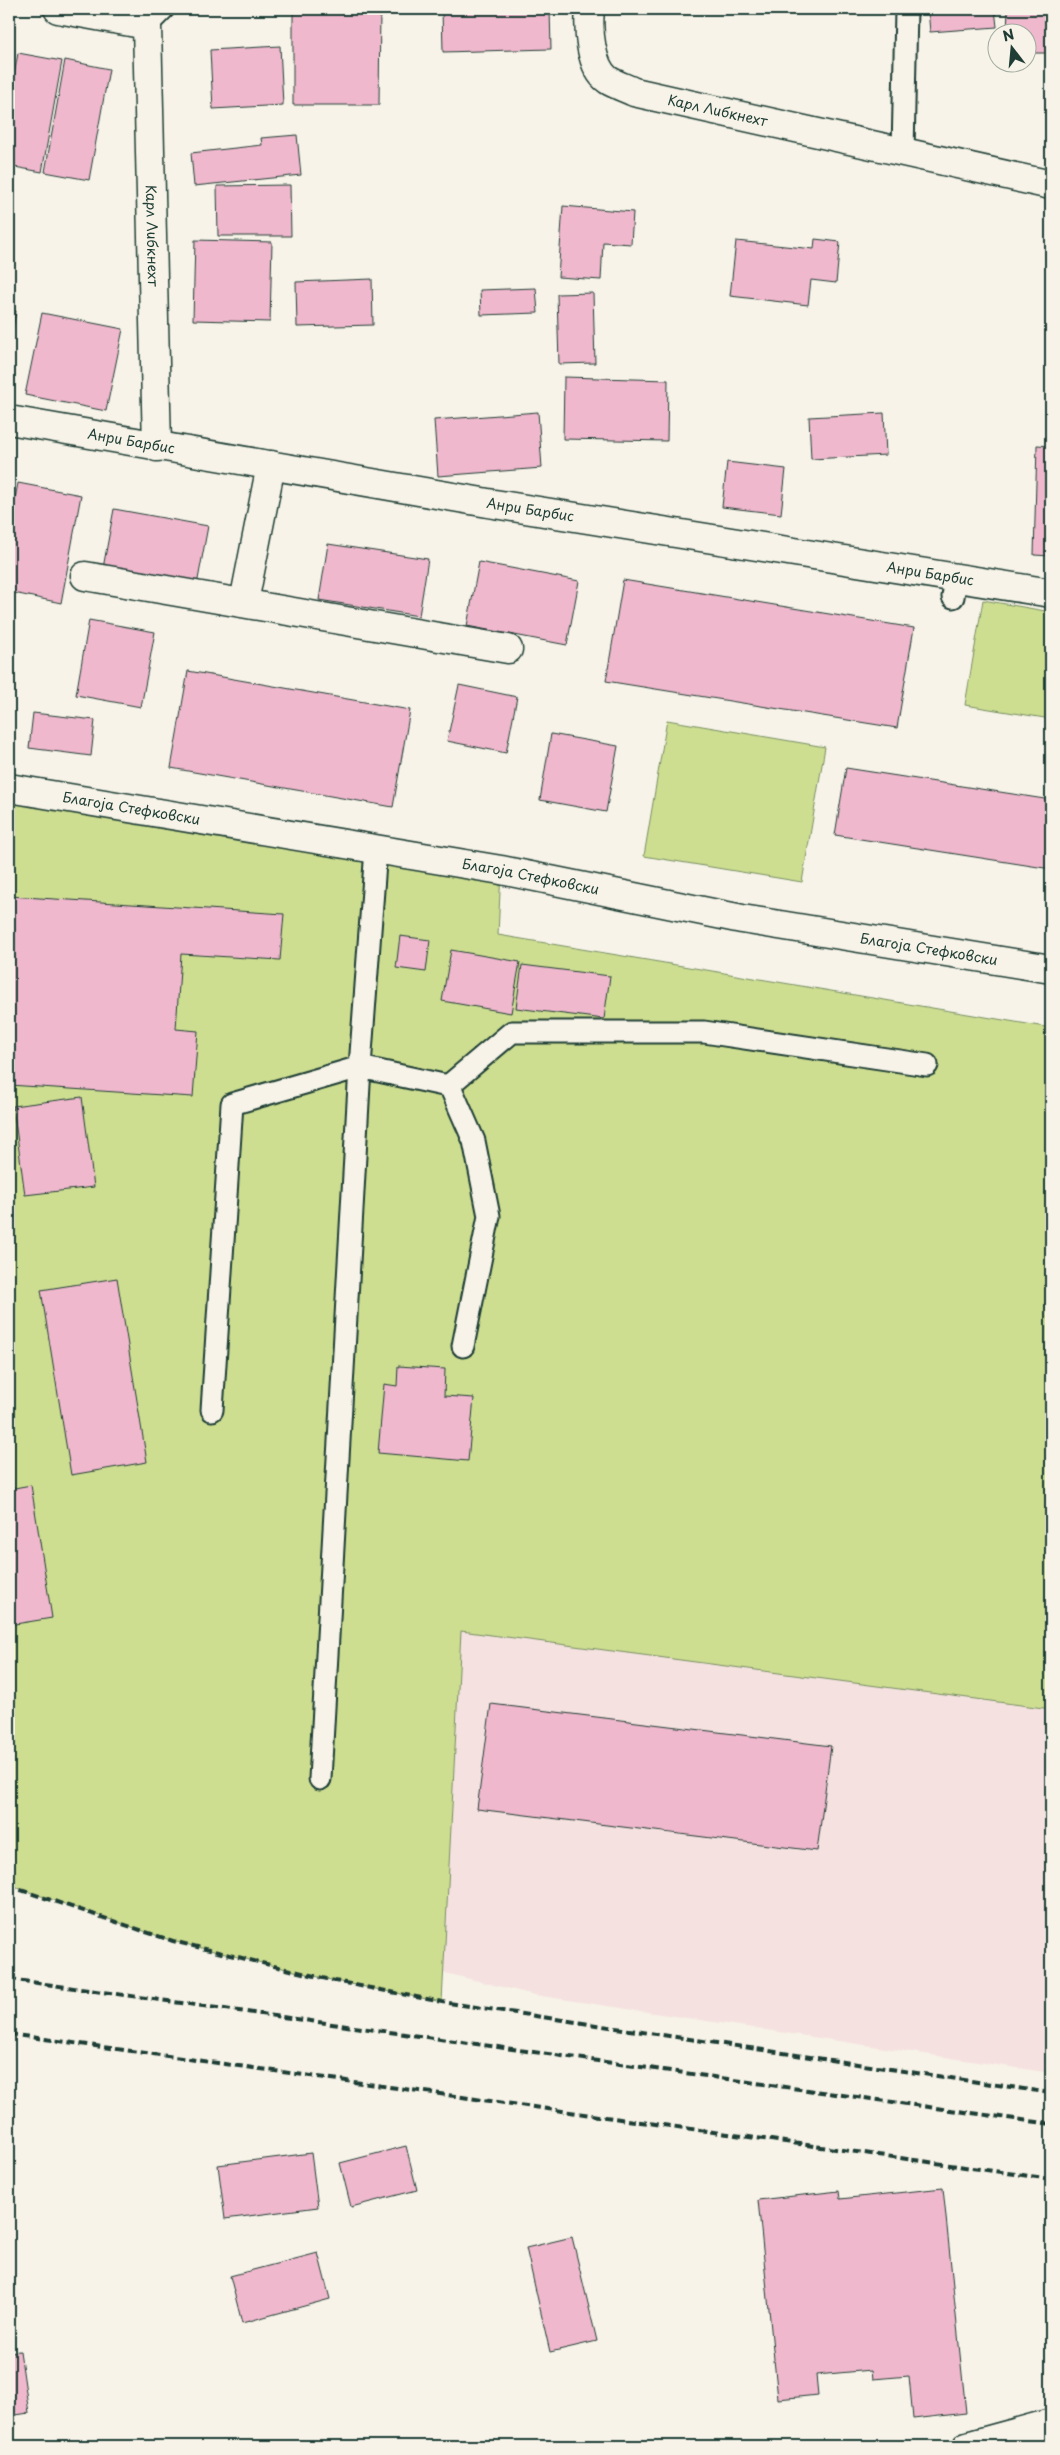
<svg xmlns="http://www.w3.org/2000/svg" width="1060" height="2455" viewBox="0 0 1060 2455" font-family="'Playpen Sans',sans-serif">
  <rect width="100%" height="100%" fill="#f7f3e8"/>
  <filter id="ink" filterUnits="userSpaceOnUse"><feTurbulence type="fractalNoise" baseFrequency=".02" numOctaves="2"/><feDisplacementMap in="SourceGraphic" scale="10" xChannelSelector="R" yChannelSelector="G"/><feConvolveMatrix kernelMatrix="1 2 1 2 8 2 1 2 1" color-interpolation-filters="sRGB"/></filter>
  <g filter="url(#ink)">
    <!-- built -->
    <path fill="#f5e1e0" d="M9,858L1051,1028V2073L535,1995L106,1890Z"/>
    <!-- green -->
    <path fill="#cede91" stroke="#768e62" d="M983,600L1051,612V719L965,705Z
      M667,720L825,747L802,882L644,856Z
      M9,789L501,870L498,935L1051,1028V1709L461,1631L442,2002L335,1981L173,1941L9,1885Z"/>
    <!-- building -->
    <path fill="#f0b8cd" stroke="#1f3d34" d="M303,9H380L379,105H293V12H303Z
      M442,9H550L551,49L443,52Z
      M928,9H995L997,27L930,32Z
      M1008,9H1051V53H1028V32H1007Z
      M280,46L283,105L213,109L210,50Z
      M9,52L14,53L9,82Z
      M18,53L62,61L42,172L9,166V102Z
      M65,60L109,69L89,180L45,172Z
      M297,135L301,175L194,186L191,153L262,145L261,138Z
      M290,185L291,236H218L217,186Z
      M563,206L633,212L631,244L603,242L601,280L558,277Z
      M815,239L840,242L836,283L811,280L808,305L730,296L736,241L814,249Z
      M195,240L272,242L270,322L193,320Z
      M372,279L373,325L297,327L296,282Z
      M536,288L538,313L481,315L480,290Z
      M593,293L595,363L559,364L557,294Z
      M9,310L16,311L9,351Z
      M42,313L123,329L106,411L25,395Z
      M564,377L668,380L667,441L563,439Z
      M538,412L542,468L438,476L434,420Z
      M884,413L886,455L811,459L809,417Z
      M1037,445L1051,446V556L1034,555Z
      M727,462L786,469L781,514L722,507Z
      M18,483L81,495L61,603L9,592V530Z
      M114,509L208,526L197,585L103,568Z
      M328,544L428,559L419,616L319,600Z
      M479,562L579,581L567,645L467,626Z
      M623,580L914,628L897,728L606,681Z
      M89,620L155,632L141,707L76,695Z
      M188,671L410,710L393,807L171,768Z
      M459,685L517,697L506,753L447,741Z
      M33,713L95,720L91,756L29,748Z
      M551,734L618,746L606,812L540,800Z
      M846,768L1051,800V869L835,835Z
      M9,896L284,914L280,960L181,954L176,1029L198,1031L193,1097L9,1085Z
      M400,936L430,940L426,972L396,968Z
      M451,950L520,962L511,1013L442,1001Z
      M522,965L610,976L604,1019L516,1008Z
      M82,1097L94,1187L25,1195L13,1106Z
      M117,1278L147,1462L71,1475L41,1290Z
      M398,1366L445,1369L444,1396L474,1398L468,1461L378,1453L384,1384L397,1386Z
      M31,1485L52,1618L9,1625V1489Z
      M491,1704L831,1746L817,1851L477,1809Z
      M406,2146L417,2190L351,2207L340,2163Z
      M311,2153L318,2207L225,2219L218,2165Z
      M943,2188L966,2413L913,2419L909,2376L873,2379L872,2370L816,2375L818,2395L778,2399L758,2200L839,2191L840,2199Z
      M572,2237L597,2341L550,2352L526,2248Z
      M318,2253L330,2299L242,2323L230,2276Z
      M20,2351L29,2413L9,2416V2352Z"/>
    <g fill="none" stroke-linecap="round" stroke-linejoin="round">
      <defs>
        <path id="lane" d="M147,25L163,9
          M903,152L906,9
          M953,597L956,577
          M449,1084L474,1141L489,1216L463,1346
          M212,1410L232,1104L360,1067L448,1086L512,1032H704L927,1065
          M320,1779L360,1067L376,849"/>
        <g id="street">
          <path id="s1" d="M58,9L147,25L157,447"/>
          <path id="s2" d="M590,9C588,29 590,67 608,80C616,85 626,88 634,92L1051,185"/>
          <path id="s3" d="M9,420L488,503L1051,593"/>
          <path d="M85,576L508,649"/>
          <path d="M244,602L271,465"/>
        </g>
        <g id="secondary">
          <path id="s4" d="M9,788L501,870L742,919L1051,969"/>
          <path d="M967,2446L1051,2423"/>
        </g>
      </defs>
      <!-- lane casing -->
      <use href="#lane" stroke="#1f3d34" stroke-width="25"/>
      <!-- street casing -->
      <use href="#street" stroke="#1f3d34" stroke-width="31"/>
      <!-- secondary casing -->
      <use href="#secondary" stroke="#1f3d34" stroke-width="31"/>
      <!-- lane -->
      <use href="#lane" stroke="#f7f3e8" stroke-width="21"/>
      <!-- street -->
      <use href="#street" stroke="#f7f3e8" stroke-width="28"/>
      <!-- secondary -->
      <use href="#secondary" stroke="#f7f3e8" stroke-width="28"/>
      <!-- rail -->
      <path stroke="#1f3d34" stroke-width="4" stroke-dasharray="8 4" stroke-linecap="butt" d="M9,1886L173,1941L335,1981L442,2002L1051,2093
        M9,1979L1051,2124
        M9,2034L1051,2179"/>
    </g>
  </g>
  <g text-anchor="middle" stroke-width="5" stroke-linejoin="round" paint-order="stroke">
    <!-- street labels -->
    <g font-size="14" fill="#1f3d34" stroke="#f7f3e8">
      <text dy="5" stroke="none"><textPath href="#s2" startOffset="190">Карл Либкнехт</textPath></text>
      <text dy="5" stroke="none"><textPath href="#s1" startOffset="301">Карл Либкнехт</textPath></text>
      <text dy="5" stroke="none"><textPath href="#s3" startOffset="124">Анри Барбис</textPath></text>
      <text dy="5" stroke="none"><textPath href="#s3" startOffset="529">Анри Барбис</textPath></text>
      <text dy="5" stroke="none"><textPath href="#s3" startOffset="934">Анри Барбис</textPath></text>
      <text dy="5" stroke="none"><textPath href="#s4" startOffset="124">Благоја Стефковски</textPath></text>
      <text dy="5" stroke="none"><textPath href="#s4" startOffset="529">Благоја Стефковски</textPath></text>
      <text dy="5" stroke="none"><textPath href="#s4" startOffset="934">Благоја Стефковски</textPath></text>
    </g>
  </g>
  <!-- margin -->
  <rect width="1060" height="2455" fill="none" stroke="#f7f3e8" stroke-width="30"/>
  <rect x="15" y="15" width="1030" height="2425" fill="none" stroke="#1f3d34" stroke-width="2" filter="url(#ink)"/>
  <!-- north arrow -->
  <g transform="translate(1012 48) rotate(344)"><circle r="24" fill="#f7f3e8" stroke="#a1aaa0"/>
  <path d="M0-4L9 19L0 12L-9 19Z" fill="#1f3d34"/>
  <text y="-8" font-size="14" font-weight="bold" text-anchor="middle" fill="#1f3d34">N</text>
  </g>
</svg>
